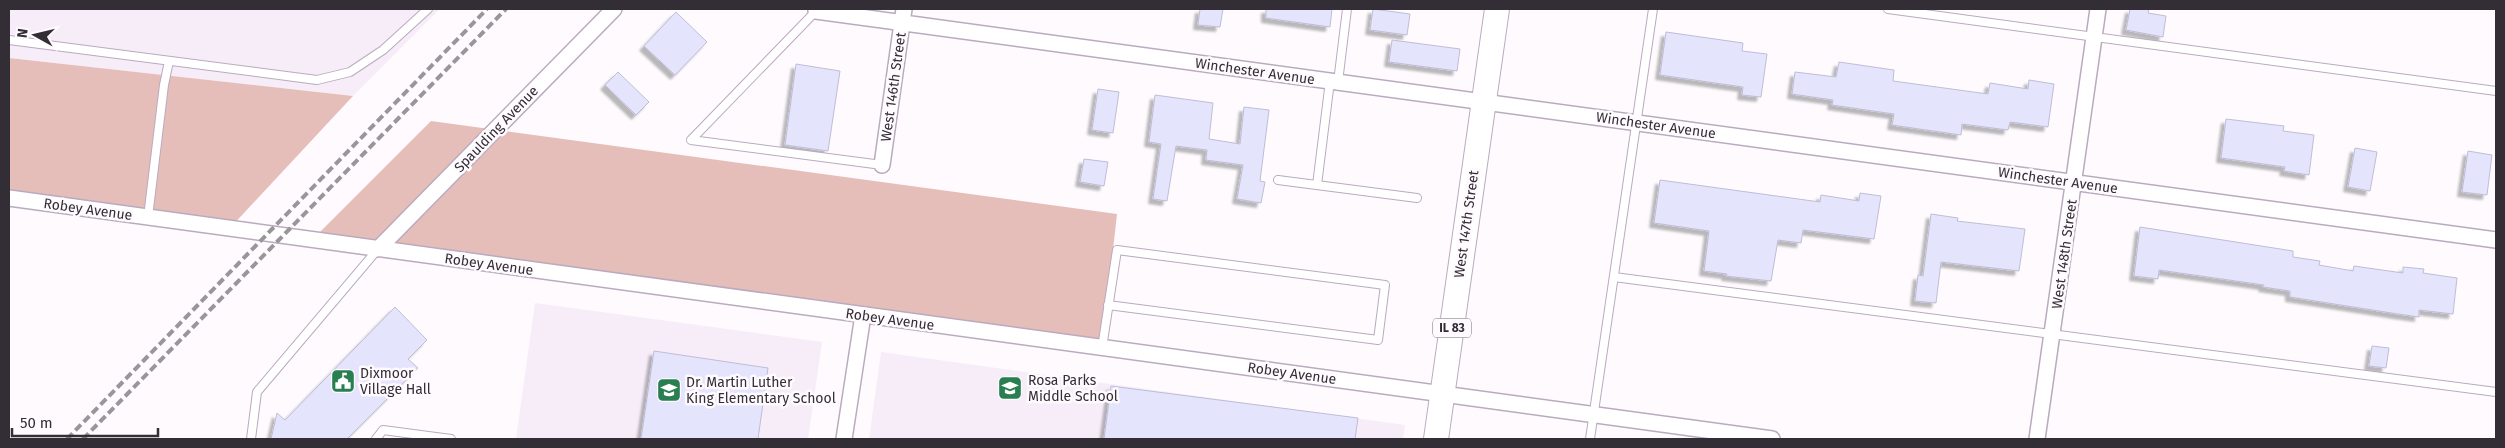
<svg xmlns="http://www.w3.org/2000/svg" width="2505" height="448" viewBox="0 0 2505 448" font-family="'Fira Sans',sans-serif">
  <defs>
    <filter id="shadow"><feDropShadow dx="-4.5" dy="4.5" stdDeviation="1" flood-color="#0004"/></filter>
  </defs>
  <rect width="100%" height="100%" fill="#fefafe"/>
  <!-- built -->
  <path fill="#f6edf8" d="M9,9H440L353,96L9,58Z
    M535,303L822,342L808,439H516Z
    M881,352L1405,425L1403,439H869Z"/>
  <!-- green -->
  <path fill="#e6beb9" d="M9,58L353,96L230,228L9,198Z
    M431,121L1117,214L1102,348L312,240Z"/>
  <!-- building -->
  <path fill="#e5e4fd" stroke="#bebdd5" filter="url(#shadow)" d="M1200,9H1223L1220,27L1198,25Z
    M1266,9H1332L1330,27L1266,18Z
    M1373,9L1410,14L1407,35L1370,30Z
    M2130,9H2149L2148,13L2166,16L2163,37L2126,30Z
    M676,12L707,42L675,75L644,46Z
    M1666,32L1743,43L1742,51L1767,54L1761,97L1742,95L1743,87L1660,75Z
    M1392,40L1460,49L1457,71L1389,62Z
    M1839,62L1894,70L1893,81L1988,94L1990,83L2028,89L2029,80L2054,84L2048,127L2010,122L2008,130L1962,124L1961,135L1892,125L1894,114L1832,105L1833,100L1792,94L1795,72L1836,77Z
    M796,64L840,71L828,151L785,145Z
    M618,72L649,102L636,115L605,85Z
    M1098,89L1119,92L1113,133L1092,130Z
    M1155,95L1213,103L1209,139L1240,144L1244,107L1269,110L1260,181L1265,182L1261,203L1237,199L1243,165L1206,160L1207,150L1176,146L1167,201L1153,199L1161,144L1149,142Z
    M2226,119L2284,126L2283,131L2314,135L2309,175L2284,171L2285,167L2221,158Z
    M2355,148L2377,152L2370,191L2348,187Z
    M2468,151L2492,155L2487,195L2462,192Z
    M1084,159L1108,162L1104,186L1080,182Z
    M1660,180L1820,202L1821,195L1859,201L1860,193L1881,196L1874,239L1803,230L1801,243L1778,240L1771,281L1726,276L1727,274L1704,271L1709,231L1654,223Z
    M1931,214L1958,218L1957,221L2025,229L2019,271L1941,262L1936,303L1915,301L1918,275L1923,276Z
    M2140,227L2293,251V257L2320,261L2319,265L2353,271L2354,266L2403,273V267L2424,269L2423,273L2457,278L2453,314L2419,310V317L2398,314L2290,297V291L2263,287L2264,285L2159,270L2158,279L2134,276Z
    M395,307L427,340L408,359L418,368L347,439H271L277,413L285,420Z
    M2372,346L2389,348L2386,368L2369,366Z
    M654,351L768,368L758,439H641Z
    M1111,386L1358,418L1355,439H1104Z"/>
  <g fill="none" stroke-linecap="round" stroke-linejoin="round">
    <defs>
      <path id="lane" d="M1888,9L2496,91
        M9,40L317,80L350,72L383,50L428,9
        M1338,82L1347,9
        M691,140L882,165
        M691,140L817,10
        M1278,180L1417,198
        M1317,185L1330,81
        M148,217L164,85L169,61
        M1614,277L2496,392
        M1102,348L1117,250L1385,285L1378,340L1108,305
        M251,439L257,392L378,249
        M376,439L383,430L451,439
        M1590,439L1653,9"/>
      <path id="street" d="M816,11L2496,240
        M882,165L904,9
        M9,198L1772,439
        M378,249L614,9
        M844,439L863,315
        M2037,439L2098,9"/>
      <path id="primary" d="M1436,439L1497,9"/>
    </defs>
    <!-- lane casing -->
    <use href="#lane" stroke="#baaabe" stroke-width="10"/>
    <!-- street casing -->
    <use href="#street" stroke="#baaabe" stroke-width="18"/>
    <!-- primary casing -->
    <use href="#primary" stroke="#baaabe" stroke-width="26"/>
    <!-- lane -->
    <use href="#lane" stroke="#fff" stroke-width="8"/>
    <!-- street -->
    <use href="#street" stroke="#fff" stroke-width="15"/>
    <!-- primary -->
    <use href="#primary" stroke="#fff" stroke-width="24"/>
    <!-- rail -->
    <path stroke="#9a959b" stroke-width="4" stroke-dasharray="8 4" stroke-linecap="butt" d="M67,439L487,9
      M83,439L506,9"/>
  </g>
  <!-- icons -->
  <defs>
    <symbol id="civic-square" viewBox="-11 -11 22 22"><rect x="-9" y="-9" width="18" height="18" rx="4" fill="#2a7f51" stroke="#fefafe"/><path d="M-.6-6.5H3V-4.5H.6V-3L4-1V1h2V6H-6V1h2V-1L-.6-3ZM-1.2 2.5V6h2.4V2.5Z" fill="#fff"/></symbol>
    <symbol id="school-square" viewBox="-11 -11 22 22"><rect x="-9" y="-9" width="18" height="18" rx="4" fill="#2a7f51" stroke="#fefafe"/><path d="M0-5L7-2L0 1L-7-2ZM-4 1L0 2.5L4 1V4Q0 6-4 4Z" fill="#fff"/></symbol>
  </defs>
  <g fill-rule="evenodd">
    <use href="#civic-square" x="329" y="367" width="28" height="28"/>
    <use href="#school-square" x="996" y="374" width="28" height="28"/>
    <use href="#school-square" x="655" y="376" width="28" height="28"/>
  </g>
  <g text-anchor="middle" stroke-width="5" stroke-linejoin="round" paint-order="stroke">
    <!-- shield labels -->
    <rect fill="#fefafe" stroke="#706a71" stroke-width="1" x="1433" y="318.5" width="38" height="19" rx="4"/>
    <g font-size="12" font-weight="bold" fill="#332d35">
      <text x="1452" y="332">IL 83</text>
    </g>
    <!-- street labels -->
    <g font-size="14" fill="#332d35" stroke="#fefafe">
      <text transform="translate(1255 71) rotate(8)" y="5">Winchester Avenue</text>
      <text transform="translate(893 87) rotate(-82)" y="5">West 146th Street</text>
      <text transform="translate(1656 125) rotate(8)" y="5">Winchester Avenue</text>
      <text transform="translate(496 129) rotate(-46)" y="5">Spaulding Avenue</text>
      <text transform="translate(2058 180) rotate(8)" y="5">Winchester Avenue</text>
      <text transform="translate(88 209) rotate(8)" y="5">Robey Avenue</text>
      <text transform="translate(1466 224) rotate(-82)" y="5">West 147th Street</text>
      <text transform="translate(2064 254) rotate(-82)" y="5">West 148th Street</text>
      <text transform="translate(489 264) rotate(8)" y="5">Robey Avenue</text>
      <text transform="translate(890 319) rotate(8)" y="5">Robey Avenue</text>
      <text transform="translate(1292 373) rotate(8)" y="5">Robey Avenue</text>
    </g>
    <!-- poi labels -->
    <g font-size="14" fill="#332d35" stroke="#fefafe" text-anchor="start">
      <text x="360" y="378">Dixmoor<tspan x="360" dy="16">Village Hall</tspan></text>
      <text x="1028" y="385">Rosa Parks<tspan x="1028" dy="16">Middle School</tspan></text>
      <text x="686" y="387">Dr. Martin Luther<tspan x="686" dy="16">King Elementary School</tspan></text>
    </g>
  </g>
  <!-- border -->
  <rect width="2505" height="448" fill="none" stroke="#332d35" stroke-width="20"/>
  <!-- north arrow -->
  <g transform="translate(35 35) rotate(278)" stroke="#fefafe" stroke-width="4" paint-order="stroke">
  <path d="M0-4L9 19L0 12L-9 19Z" fill="#332d35"/>
  <text y="-8" font-size="14" font-weight="bold" text-anchor="middle" fill="#332d35">N</text>
  </g>
  <!-- scale -->
  <path d="M12 428v8h146v-8" fill="none" stroke="#332d35" stroke-width="2.5"/>
  <text x="20" y="428" font-size="15" fill="#332d35" stroke="#fefafe" stroke-width="4" paint-order="stroke">50 m</text>
</svg>
